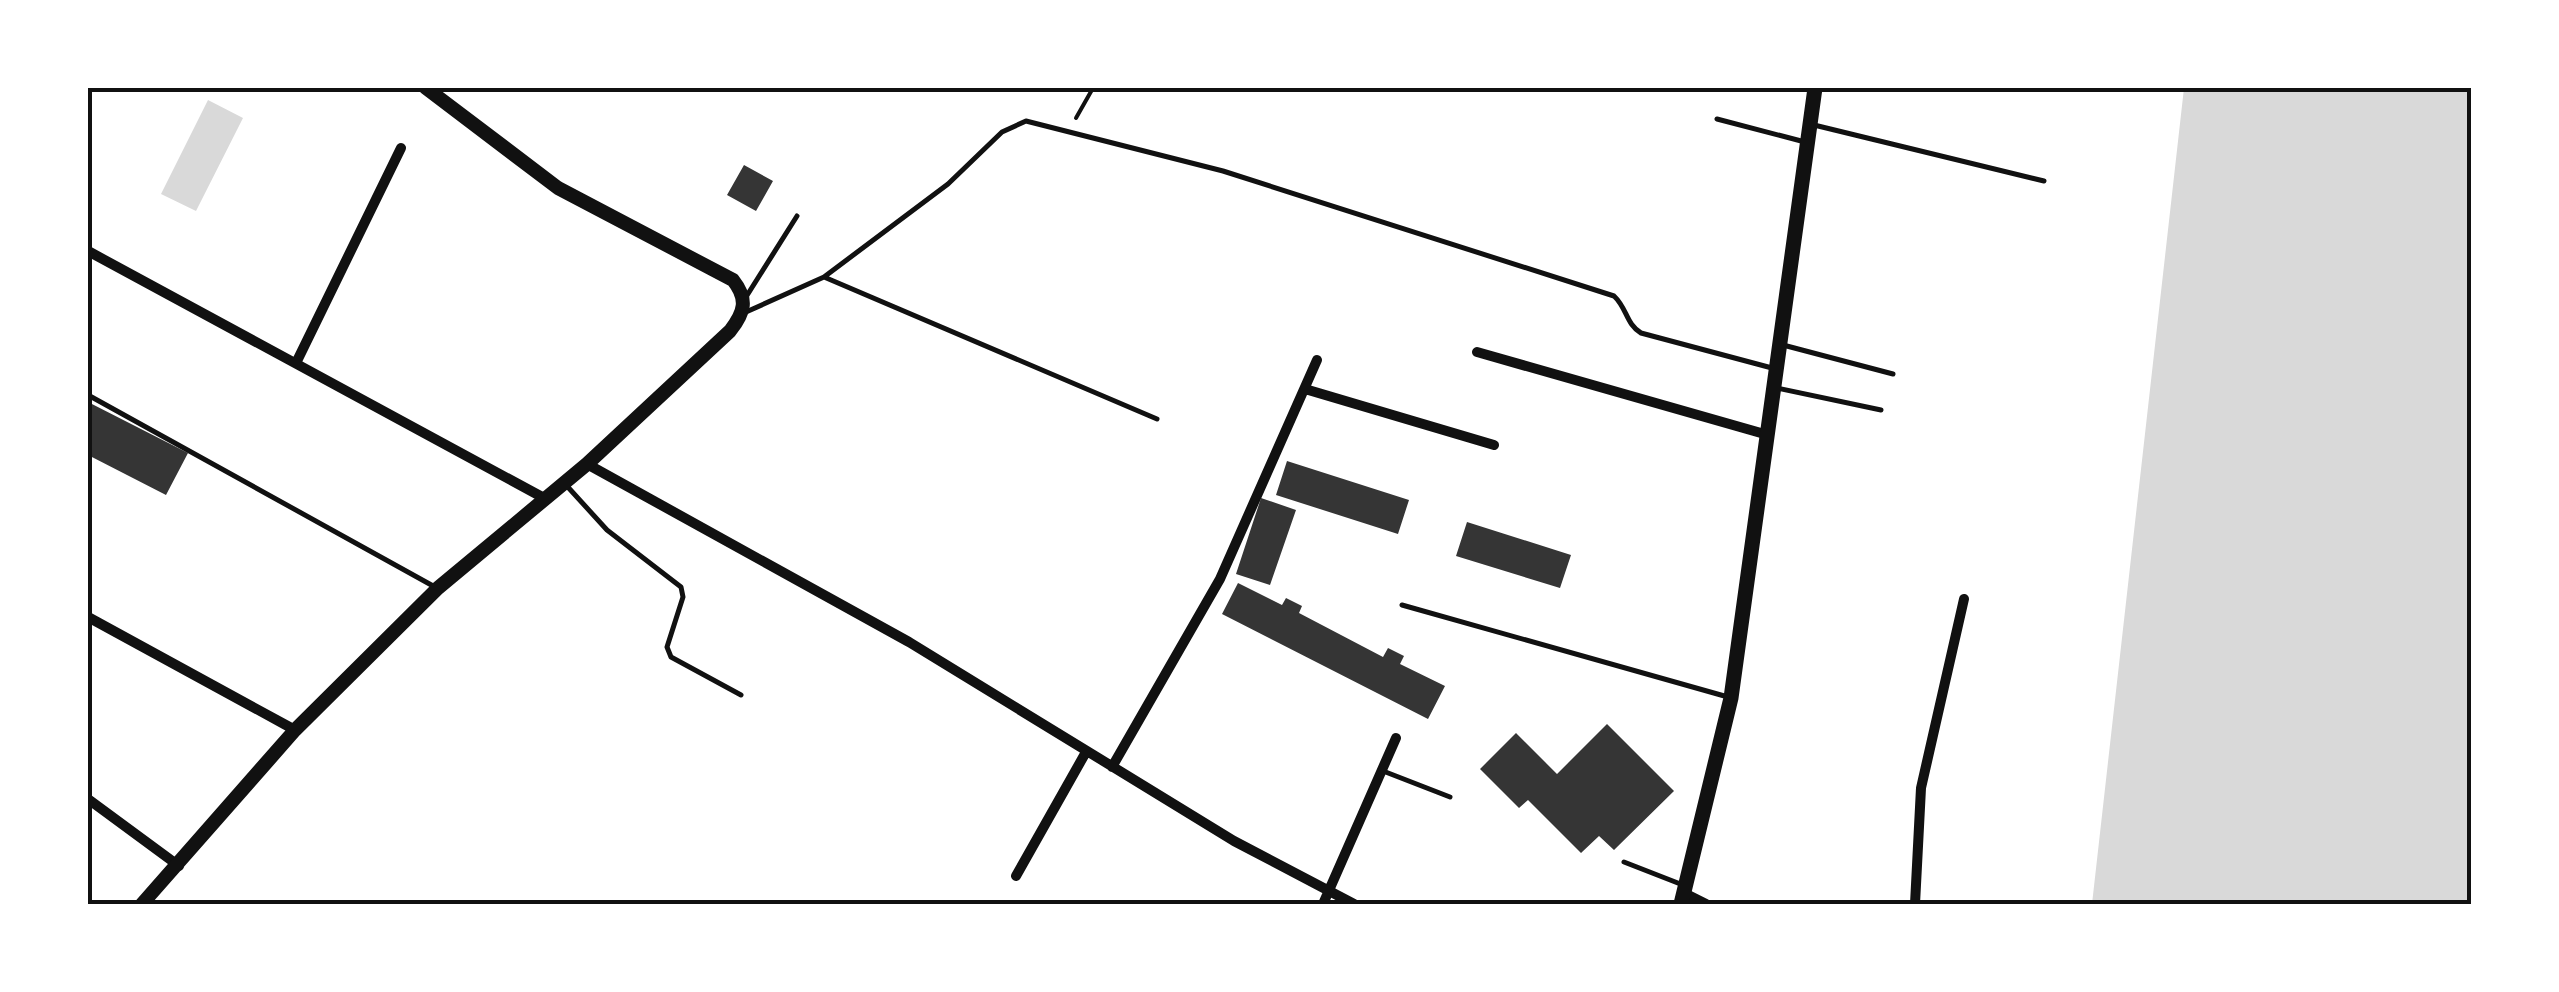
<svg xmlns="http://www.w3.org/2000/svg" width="2559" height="992" viewBox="0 0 2559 992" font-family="'Open Sans',sans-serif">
  <rect width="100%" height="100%" fill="#fff"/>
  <!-- water -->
  <path fill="#d9d9d9" d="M2184,88H2471V904H2092Z
    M208,100L243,118L196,211L161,194Z"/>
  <!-- building -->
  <path fill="#353535" d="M744,165L773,181L756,211L727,195Z
    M88,402L188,453L166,495L88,455Z
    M1287,461L1409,500L1398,534L1276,495Z
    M1261,498L1296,510L1270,585L1236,574Z
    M1467,522L1571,555L1560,588L1456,556Z
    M1238,583L1282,605L1286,598L1302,606L1299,613L1383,657L1388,648L1404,656L1400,664L1445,686L1428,719L1222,614Z
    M1607,724L1674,791L1614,850L1599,836L1581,853L1528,800L1519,808L1480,769L1516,733L1557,774Z"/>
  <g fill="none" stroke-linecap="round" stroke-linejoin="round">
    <!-- path -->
    <path stroke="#111" stroke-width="4" d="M1076,118L1093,88"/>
    <!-- service -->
    <path stroke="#111" stroke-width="5" d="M1717,119L1805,142
      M1814,125L2044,181
      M824,277L1157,419
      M746,297L797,216
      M746,312L824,277L948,184L1002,132L1026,121L1223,171L1614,296C1627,308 1626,324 1641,333L1772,368
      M1783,345L1893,374
      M1777,388L1881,410
      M88,395L435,587
      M566,485L607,530L681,587L683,597L667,647L671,657L741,695
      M1402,605L1728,697
      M1383,771L1450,797
      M1624,862L1683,885"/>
    <!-- minor -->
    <path stroke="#111" stroke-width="10" d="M88,251L544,498
      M1477,352L1768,435
      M297,361L401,148
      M1305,389L1494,445
      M587,464L909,642L1234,841L1354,904
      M88,617L295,730
      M1112,767L1220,579L1317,360
      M88,799L179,866
      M1016,876L1086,752
      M1684,893L1706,904
      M1323,904L1396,738
      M1915,904L1921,788L1964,599"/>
    <!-- tertiary -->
    <path stroke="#111" stroke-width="14" d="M142,904L295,730L438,588L587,464L730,331C745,312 748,299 733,280L558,188L426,88"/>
    <!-- secondary -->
    <path stroke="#111" stroke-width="15" d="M1681,904L1731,698L1815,88"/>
  </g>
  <!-- border -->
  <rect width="2559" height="992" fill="none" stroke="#ffffff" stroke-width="180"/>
  <rect x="90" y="90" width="2379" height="812" fill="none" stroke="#111" stroke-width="4"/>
</svg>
